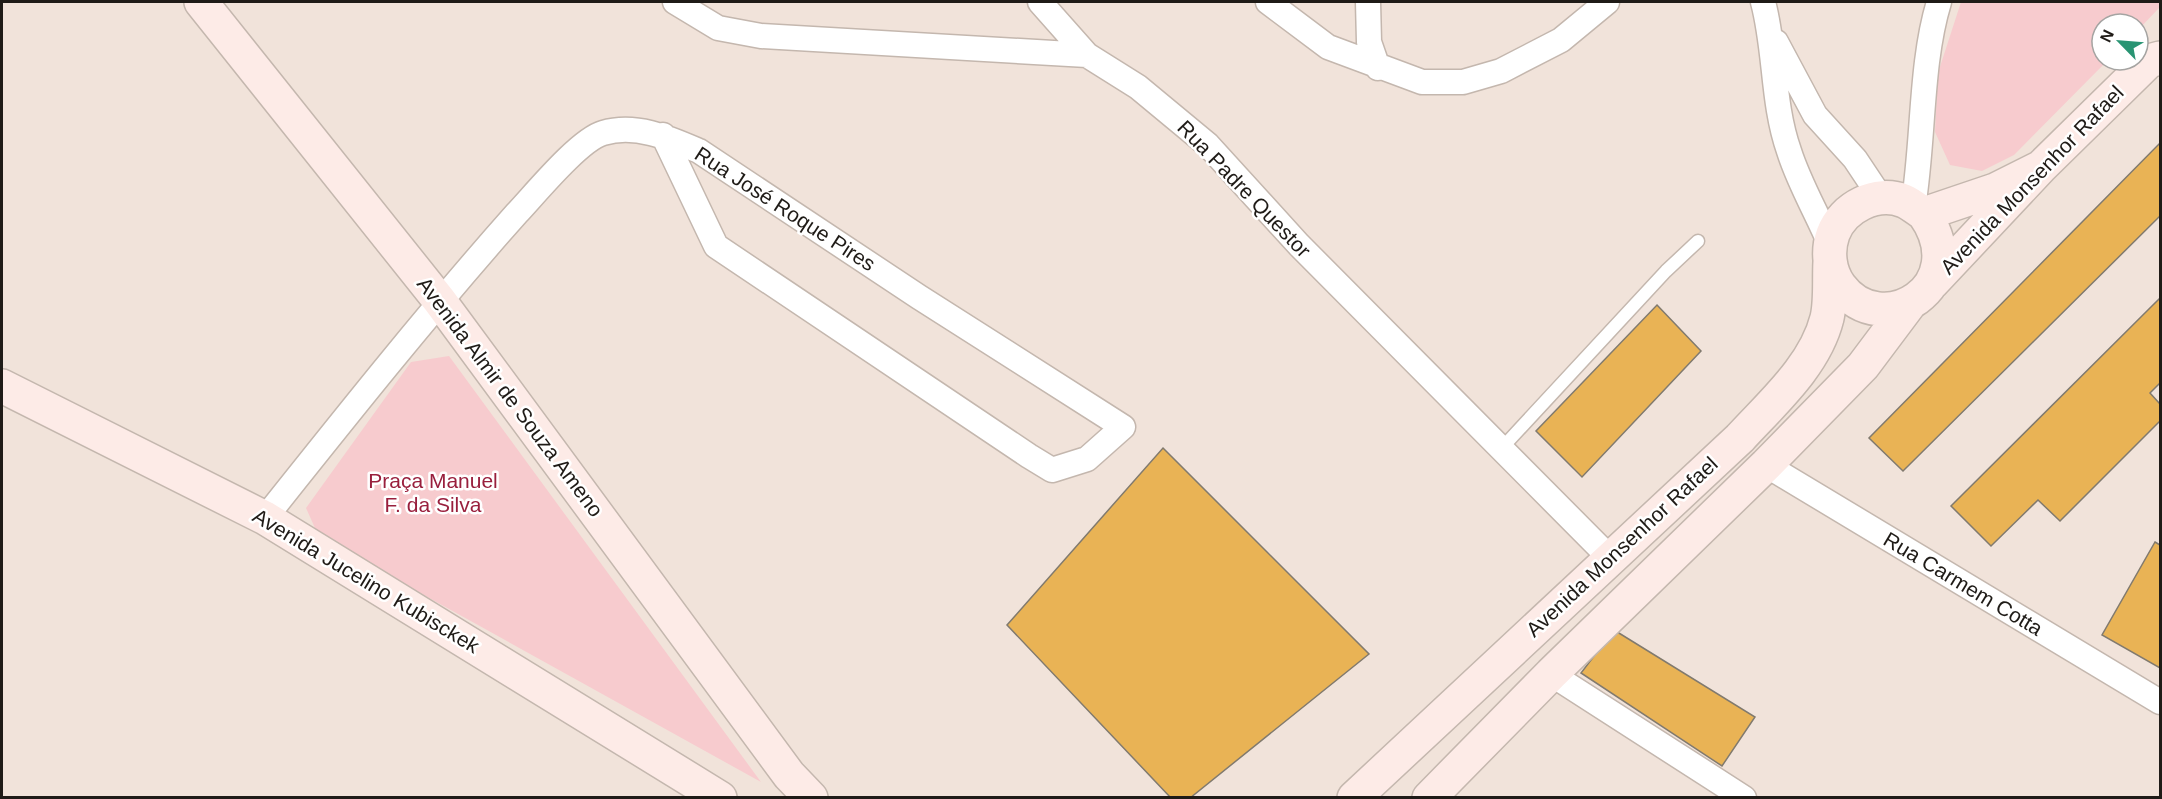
<svg xmlns="http://www.w3.org/2000/svg" width="2162" height="799" viewBox="0 0 2162 799" font-family="Arial,sans-serif">
  <rect width="100%" height="100%" fill="#f1e3da"/>
  <!-- green -->
  <path fill="#f7cbce" d="M1961,2H2160V7L2138,30V24H2102V60H2108L2014,155L1982,171L1950,165L1935,132L1938,73Z
    M449,356L761,782L319,537L306,508L411,362Z"/>
  <!-- building -->
  <path fill="#e9b355" stroke="#817a6e" stroke-width="1.5" d="M2160,143V216L1903,471L1869,438Z
    M2160,298V383L2150,393L2160,404V421L2060,521L2038,500L1991,546L1951,506Z
    M1657,305L1701,351L1582,477L1536,431Z
    M1163,448L1369,654L1190,798H1171L1007,625Z
    M2155,542L2160,545V668L2102,635Z
    M1614,630L1755,717L1722,766L1581,673Z"/>
  <g fill="none" stroke-linecap="round" stroke-linejoin="round">
    <defs>
      <path id="lane" d="M1501,449L1666,271L1698,241"/>
      <path id="street" d="M675,2L718,28L761,36L1087,55L1138,87L1208,145L1299,245L1610,558
        M1040,2L1087,55
        M1268,2L1328,47L1422,82H1463L1501,71L1561,40L1607,2
        M1368,2L1369,42L1378,68
        M1763,2C1776,50 1772,103 1789,151C1799,183 1817,213 1830,244
        M1776,42L1815,115L1855,159L1881,198
        M1913,207C1924,141 1920,64 1939,2
        M1766,465L2160,702
        M265,518C347,415 429,312 517,213C535,194 579,140 603,133C636,123 669,138 699,151L919,297L1123,427L1087,459L1052,470L1029,456L716,246L663,135
        M1551,674L1744,798"/>
      <path id="secondary" d="M201,2L439,300L789,775L811,798
        M1924,214C1975,286 1882,343 1840,286C1829,271 1827,251 1833,234C1843,207 1877,190 1904,201C1911,204 1918,210 1924,214L1995,190L2041,167
        M1932,283L2041,167L2149,61L2160,58
        M2,386L265,518L720,798
        M1354,798L1740,438C1772,403 1815,366 1827,318C1831,301 1829,280 1830,262
        M1429,798L1551,674L1766,465L1863,366L1911,302"/>
    </defs>
    <!-- lane casing -->
    <use href="#lane" stroke="#c4b7ae" stroke-width="15"/>
    <!-- street casing -->
    <use href="#street" stroke="#c4b7ae" stroke-width="27"/>
    <!-- secondary casing -->
    <use href="#secondary" stroke="#c4b7ae" stroke-width="36"/>
    <!-- lane -->
    <use href="#lane" stroke="#fff" stroke-width="12"/>
    <!-- street -->
    <use href="#street" stroke="#fff" stroke-width="24"/>
    <!-- secondary -->
    <use href="#secondary" stroke="#fdebe7" stroke-width="33"/>
  </g>
  <g text-anchor="middle" stroke-width="5" stroke-linejoin="round" paint-order="stroke">
    <!-- street labels -->
    <g font-size="21" fill="#1f1b17" stroke="#fff">
      <text transform="translate(2032 180) rotate(-46)" y="7">Avenida Monsenhor Rafael</text>
      <text transform="translate(1244 189) rotate(46)" y="7">Rua Padre Questor</text>
      <text transform="translate(785 209) rotate(33)" y="7">Rua José Roque Pires</text>
      <text transform="translate(510 397) rotate(53)" y="7">Avenida Almir de Souza Ameno</text>
      <text transform="translate(1622 547) rotate(-43)" y="7">Avenida Monsenhor Rafael</text>
      <text transform="translate(366 581) rotate(31)" y="7">Avenida Jucelino Kubisckek</text>
      <text transform="translate(1963 584) rotate(31)" y="7">Rua Carmem Cotta</text>
    </g>
    <!-- park labels -->
    <g font-size="21" fill="#991f3d" stroke="#fff">
      <text x="433" y="488">Praça Manuel<tspan x="433" dy="24">F. da Silva</tspan></text>
    </g>
  </g>
  <!-- border -->
  <rect width="2162" height="799" fill="none" stroke="#1f1b17" stroke-width="6"/>
  <!-- north arrow -->
  <g transform="translate(2120 42) rotate(295)"><circle r="28" fill="#ffffff" stroke="#a5a4a2" stroke-width="1.5"/>
  <path d="M0-4.5L10 22L0 15L-10 22Z" fill="#299473"/>
  <text y="-9" font-size="16" font-weight="bold" text-anchor="middle" fill="#1f1b17">N</text>
  </g>
</svg>
